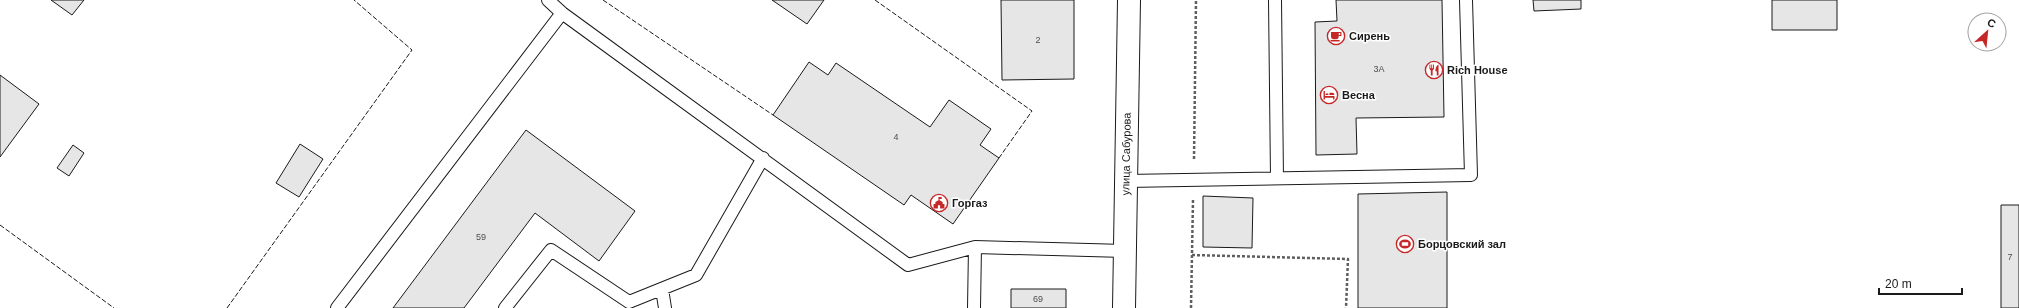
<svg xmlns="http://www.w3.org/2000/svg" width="2019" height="308" viewBox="0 0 2019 308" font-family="Helvetica,sans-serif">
  <rect width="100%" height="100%" fill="#fff"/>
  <!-- building -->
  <path fill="#e6e6e6" stroke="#1a1a1a" d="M51,0H84L72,15Z
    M772,0H824L807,24Z
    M1001,0H1074V79L1002,80Z
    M1336,0H1442L1444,117L1356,118L1357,154L1316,155L1315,22L1337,21Z
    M1533,0H1581V9L1534,11Z
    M1772,0H1837V30H1772Z
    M809,62L828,75L836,63L930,127L949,100L991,129L980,145L999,158L953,224L911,195L904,205L773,115Z
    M0,75L39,104L0,157Z
    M526,130L635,211L599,261L535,213L464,308H393Z
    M300,144L323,159L299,197L276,183Z
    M73,145L84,153L69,176L57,168Z
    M1447,192V308H1358V194Z
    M1203,196L1253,198L1252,248L1203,247Z
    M2001,205H2019V308H2001Z
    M1011,289H1066V308H1011Z"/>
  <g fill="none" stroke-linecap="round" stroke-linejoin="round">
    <defs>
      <path id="service" d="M548,0L562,13L908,265L975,247L1125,251
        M1275,0L1277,178
        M1126,181L1471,175L1466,0
        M662,289L665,308
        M337,308L562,13
        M505,308L551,250L629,302L696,275L763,158
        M974,308L975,247"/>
      <path id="minor" d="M1124,308L1129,0"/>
    </defs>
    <!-- service casing -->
    <use href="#service" stroke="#1a1a1a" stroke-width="14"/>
    <!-- minor casing -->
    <use href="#minor" stroke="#1a1a1a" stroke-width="24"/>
    <!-- path -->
    <path stroke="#5f5f5f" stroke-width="2.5" stroke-dasharray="3 2" stroke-linecap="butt" d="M1194,159L1196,0
      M1192,255L1348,259L1346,308
      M1191,308L1193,200"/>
    <!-- service -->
    <use href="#service" stroke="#fff" stroke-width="12"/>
    <!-- minor -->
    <use href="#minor" stroke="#fff" stroke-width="22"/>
    <!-- fence -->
    <path stroke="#1a1a1a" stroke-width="1" stroke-dasharray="5 2" stroke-linecap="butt" d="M603,0L773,115
      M875,0L1032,111L999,158
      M0,225L114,308
      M227,308L412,50L354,0"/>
  </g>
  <!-- icons -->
  <defs>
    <symbol id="cafe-ring" viewBox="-11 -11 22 22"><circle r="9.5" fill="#fff" stroke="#c62828" stroke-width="1.5"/><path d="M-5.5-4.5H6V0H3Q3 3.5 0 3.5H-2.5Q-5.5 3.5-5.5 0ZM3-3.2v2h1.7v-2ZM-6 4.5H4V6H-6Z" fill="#c62828"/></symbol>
    <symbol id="restaurant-ring" viewBox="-11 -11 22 22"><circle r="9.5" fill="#fff" stroke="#c62828" stroke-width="1.5"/><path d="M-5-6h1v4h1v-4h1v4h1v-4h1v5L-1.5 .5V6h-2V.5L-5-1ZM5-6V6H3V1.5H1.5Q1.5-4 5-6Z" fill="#c62828"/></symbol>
    <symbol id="hotel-ring" viewBox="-11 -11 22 22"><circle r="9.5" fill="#fff" stroke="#c62828" stroke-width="1.5"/><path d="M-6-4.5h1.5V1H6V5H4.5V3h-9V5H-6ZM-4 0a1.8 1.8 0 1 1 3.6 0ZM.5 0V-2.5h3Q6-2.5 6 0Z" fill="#c62828"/></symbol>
    <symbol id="civic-ring" viewBox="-11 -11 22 22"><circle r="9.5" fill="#fff" stroke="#c62828" stroke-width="1.5"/><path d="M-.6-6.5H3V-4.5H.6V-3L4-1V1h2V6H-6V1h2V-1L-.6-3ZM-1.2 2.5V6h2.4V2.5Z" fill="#c62828"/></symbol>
    <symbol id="stadium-ring" viewBox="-11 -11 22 22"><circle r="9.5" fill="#fff" stroke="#c62828" stroke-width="1.5"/><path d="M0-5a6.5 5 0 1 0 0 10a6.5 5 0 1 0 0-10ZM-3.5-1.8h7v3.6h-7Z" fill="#c62828"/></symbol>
  </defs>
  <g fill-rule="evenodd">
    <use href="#cafe-ring" x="1326" y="26" width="20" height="20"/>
    <use href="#restaurant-ring" x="1424" y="60" width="20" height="20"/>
    <use href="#hotel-ring" x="1319" y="85" width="20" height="20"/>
    <use href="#civic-ring" x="929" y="193" width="20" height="20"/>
    <use href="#stadium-ring" x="1395" y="234" width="20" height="20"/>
  </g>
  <g text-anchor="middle" stroke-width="3" stroke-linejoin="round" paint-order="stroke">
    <!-- number labels -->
    <g font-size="9" fill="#4d4d4d">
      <text x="1038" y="43">2</text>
      <text x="1379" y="72">3А</text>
      <text x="896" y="140">4</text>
      <text x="481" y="240">59</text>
      <text x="2010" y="260">7</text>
      <text x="1038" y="302">69</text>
    </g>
    <!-- poi labels -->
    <g font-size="11" font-weight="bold" fill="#1a1a1a" stroke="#fff" text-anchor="start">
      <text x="1349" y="40">Сирень</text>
      <text x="1447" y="74">Rich House</text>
      <text x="1342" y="99">Весна</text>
      <text x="952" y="207">Горгаз</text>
      <text x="1418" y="248">Борцовский зал</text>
    </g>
    <!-- street labels -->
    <g font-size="11" fill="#1a1a1a" stroke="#fff">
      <text transform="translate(1126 154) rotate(-89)" y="4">улица Сабурова</text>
    </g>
  </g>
  <!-- north arrow -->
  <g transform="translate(1987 32) rotate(27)"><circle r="19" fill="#ffffff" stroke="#a3a3a3"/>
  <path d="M0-3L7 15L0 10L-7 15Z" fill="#c62828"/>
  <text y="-6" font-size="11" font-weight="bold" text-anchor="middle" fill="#1a1a1a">С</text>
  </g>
  <!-- scale -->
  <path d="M1879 288v6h83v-6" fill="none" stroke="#1a1a1a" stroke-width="2"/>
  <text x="1885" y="288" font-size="12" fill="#1a1a1a" stroke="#ffffff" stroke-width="3" paint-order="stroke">20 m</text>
</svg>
